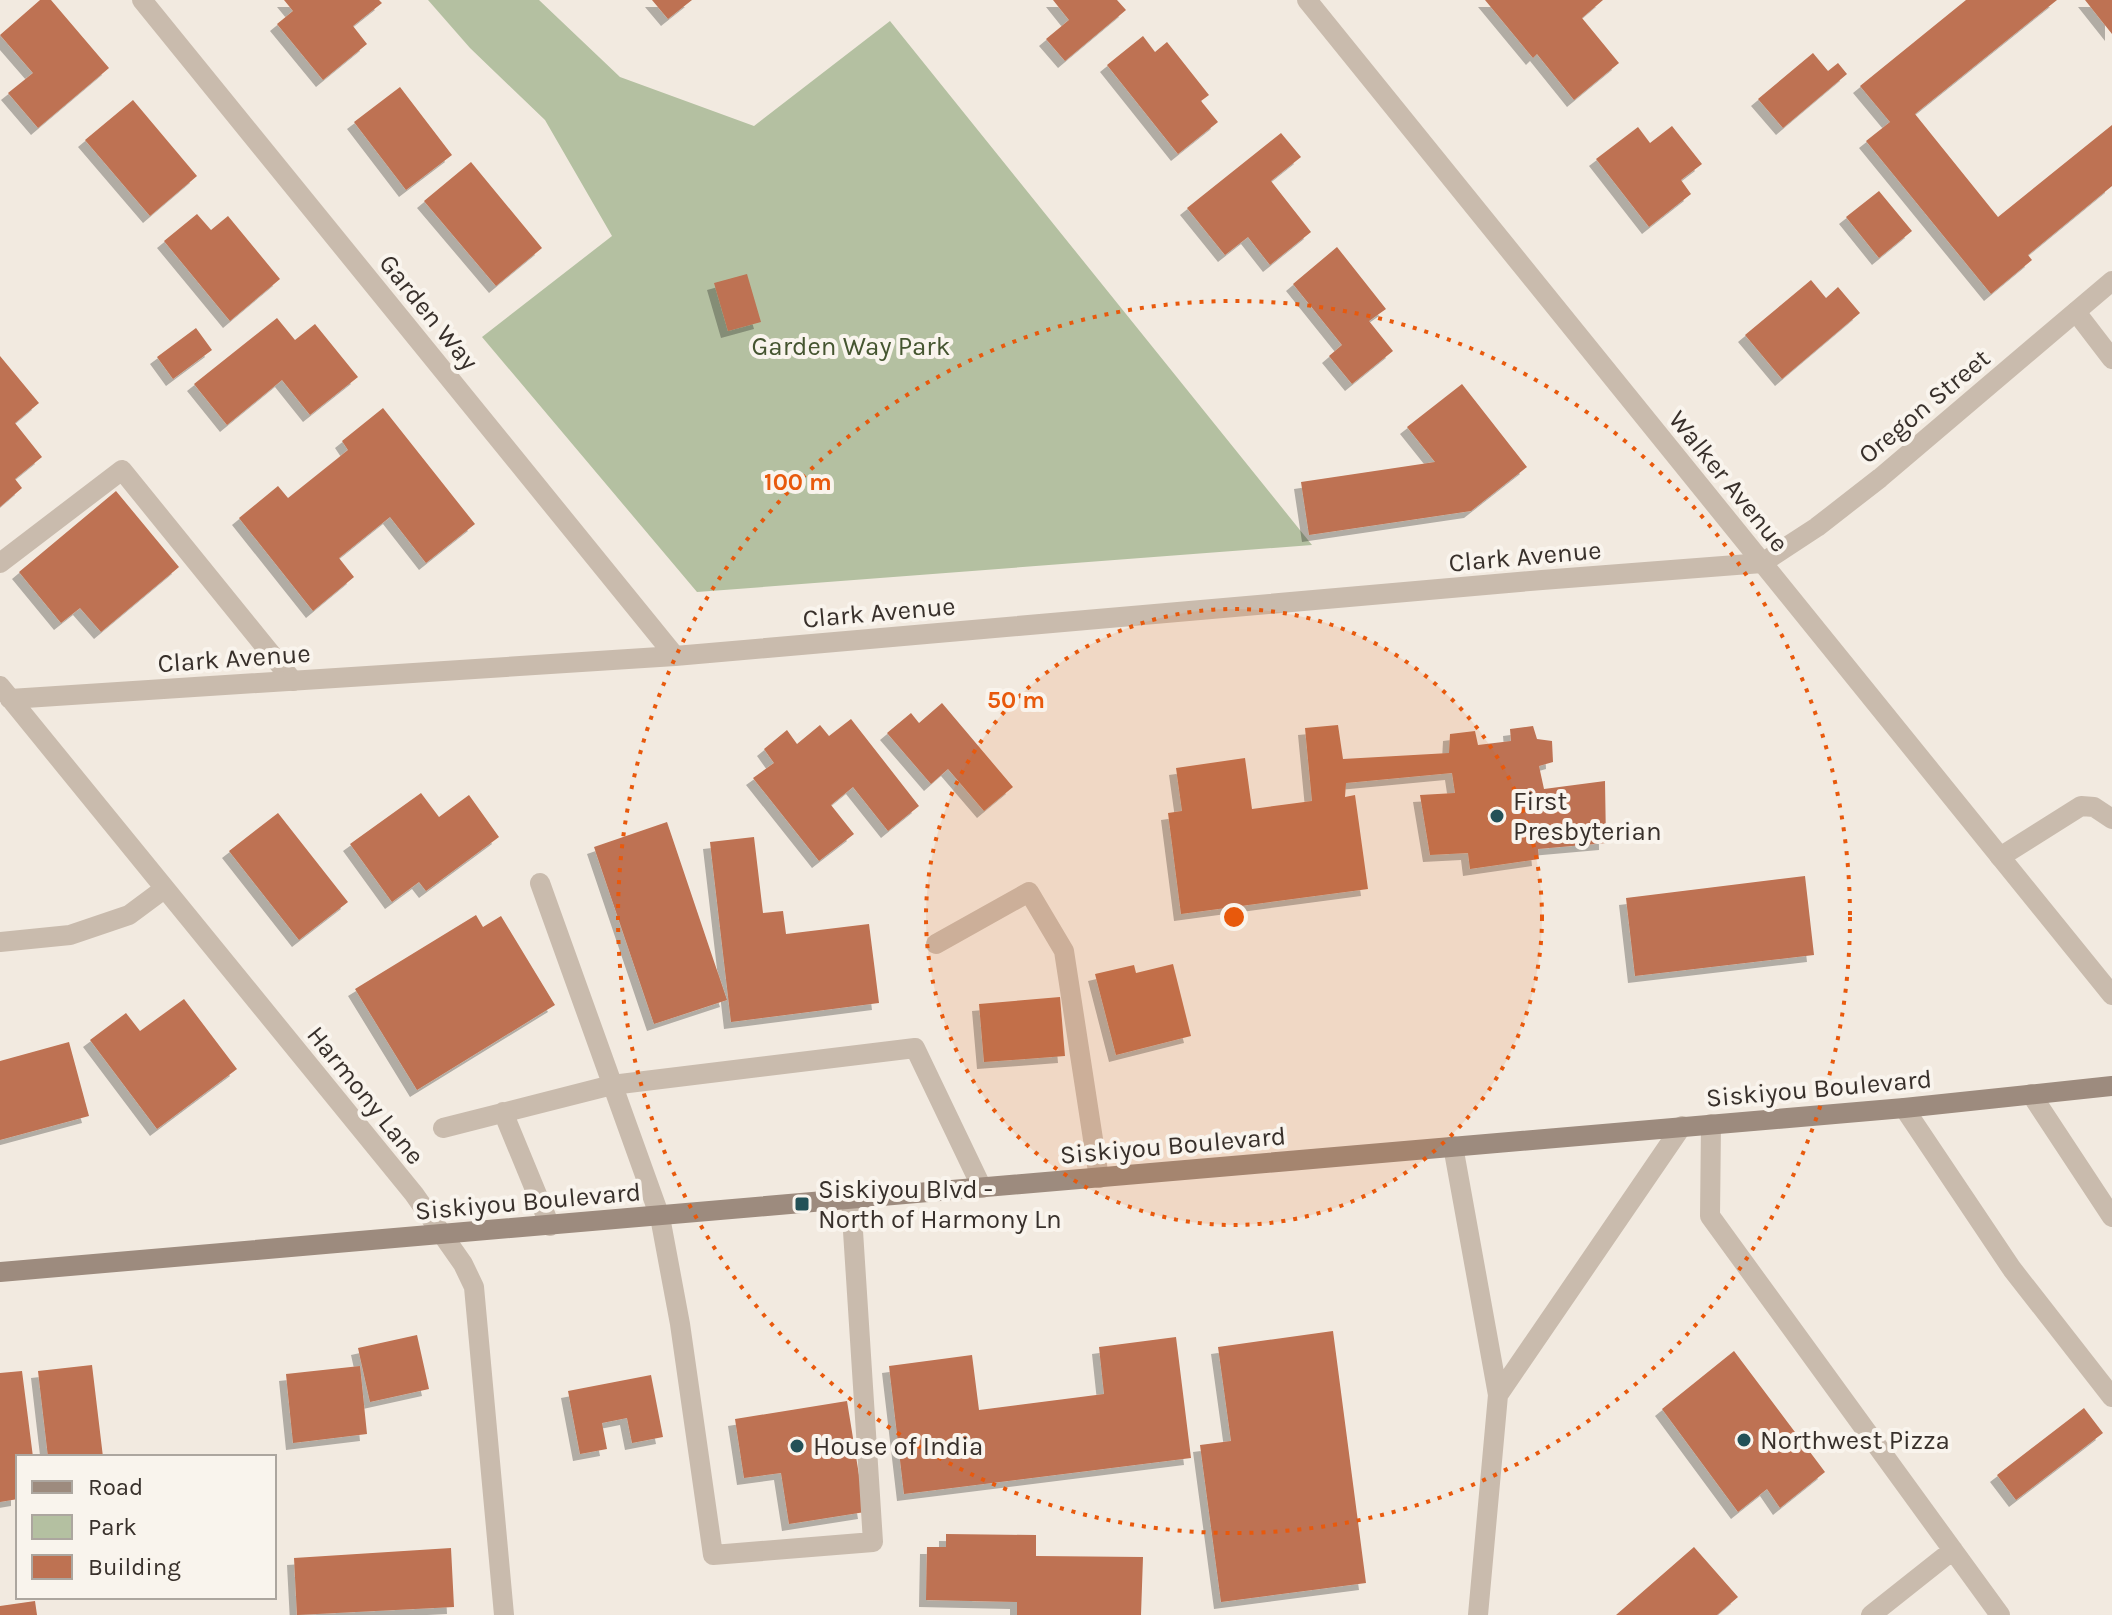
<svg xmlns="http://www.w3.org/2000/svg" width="2112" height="1615" viewBox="0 0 2112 1615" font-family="Karla,sans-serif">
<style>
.green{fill:#b4c0a1}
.building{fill:#be7252;filter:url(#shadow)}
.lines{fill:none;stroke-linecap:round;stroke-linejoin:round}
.lane{stroke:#c9bbad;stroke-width:20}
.street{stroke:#c9bbad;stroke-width:20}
.secondary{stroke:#9d8b7e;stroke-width:20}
.ring{fill:none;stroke:#e8590c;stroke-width:4;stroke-dasharray:4 8}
.poi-dot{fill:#235157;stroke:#f9f4ed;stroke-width:3}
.labels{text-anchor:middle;stroke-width:8;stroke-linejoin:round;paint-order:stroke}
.street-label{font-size:26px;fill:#38302b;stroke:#f9f4ed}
.park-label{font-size:26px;fill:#455530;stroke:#f9f4ed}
.poi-label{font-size:26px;fill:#38302b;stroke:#f9f4ed;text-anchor:start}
.centre{fill:#e8590c;stroke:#f9f4ed;stroke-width:4}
.ring-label{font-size:24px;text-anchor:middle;font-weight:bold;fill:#e8590c;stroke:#f9f4ed;stroke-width:8;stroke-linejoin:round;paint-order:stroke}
</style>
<defs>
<filter id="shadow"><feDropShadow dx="-7" dy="7" stdDeviation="0" flood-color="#0004"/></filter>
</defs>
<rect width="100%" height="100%" fill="#f2eae0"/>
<path class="green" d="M428,0H539L620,77L754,126L890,21L1312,545L697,592L482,337L612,236L545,120L470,48Z"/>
<path class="building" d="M40,0H51L109,68L38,128L8,93L33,73L0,35Z
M284,0H379L382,3L353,26L367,44L323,80L277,24L293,11Z
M652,0H692L668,19Z
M1053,0H1117L1126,10L1065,61L1046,39L1069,20Z
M1485,0H1603L1582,18L1619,63L1574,100L1537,54L1533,58Z
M1966,0H2057L1915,114L1998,217L2112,125V186L2028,255L2032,260L1991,294L1866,141L1890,122L1860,86Z
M2085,0H2112V34Z
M1143,36L1155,52L1167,42L1209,95L1201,101L1218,122L1178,154L1107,65Z
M1813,53L1828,71L1838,63L1847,74L1783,128L1758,99Z
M400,87L452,155L406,190L354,122Z
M133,100L197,176L150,216L85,140Z
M1672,126L1702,164L1681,180L1691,194L1649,227L1596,159L1638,127L1650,143Z
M1281,133L1301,157L1271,181L1311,232L1270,265L1248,237L1225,255L1187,208Z
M471,162L542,248L496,286L424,201Z
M1879,191L1912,231L1879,258L1846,217Z
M197,214L211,230L228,216L280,279L230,321L164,241Z
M1337,247L1386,309L1369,321L1393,351L1352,384L1329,356L1342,345L1293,284Z
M747,274L761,322L728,331L714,283Z
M1811,280L1826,298L1838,287L1860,313L1782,379L1745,335Z
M277,318L295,340L315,324L358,377L310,415L282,380L227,425L194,384Z
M196,328L212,350L173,379L157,357Z
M0,356L39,403L15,423L42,457L15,479L22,488L0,507Z
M1462,384L1527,467L1471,511L1309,535L1301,482L1435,462L1407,427Z
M383,408L475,524L426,563L390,517L339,558L354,577L313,611L239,518L278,486L288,498L348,450L342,441Z
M116,491L179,567L101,632L80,608L61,623L19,572Z
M942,703L1013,787L984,811L948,769L931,784L887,733L911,713L919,723Z
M851,719L919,806L888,831L853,787L831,805L854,834L819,861L753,778L774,763L764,749L787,730L797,744L820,725L829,736Z
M1338,725L1343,759L1449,753L1450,734L1475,731L1478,745L1511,741L1510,729L1533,726L1537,739L1552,741L1553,762L1539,766L1544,789L1605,781L1606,843L1538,849L1539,859L1470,869L1468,853L1430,855L1420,795L1455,793L1452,773L1346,783L1345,797L1355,795L1368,889L1181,914L1168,813L1182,811L1176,768L1245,758L1252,809L1312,801L1305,728Z
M421,793L439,817L469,795L499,837L426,891L419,882L392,902L350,844Z
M278,813L348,902L299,940L229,851Z
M667,822L727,1000L654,1024L594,847Z
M754,837L763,913L783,911L786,934L869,924L879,1003L731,1022L710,842Z
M1805,876L1814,955L1635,976L1626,898Z
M476,915L483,927L501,916L555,1005L417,1090L355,989Z
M1173,964L1191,1036L1116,1055L1095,974L1134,965L1136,973Z
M1060,997L1065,1056L984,1062L979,1004Z
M184,999L237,1069L157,1129L90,1040L126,1013L140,1031Z
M69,1042L89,1116L0,1140V1061Z
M1333,1331L1366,1583L1221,1602L1200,1445L1231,1441L1218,1347Z
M417,1335L429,1389L370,1402L358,1348Z
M1176,1337L1191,1458L904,1494L889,1366L972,1355L979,1410L1104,1394L1099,1347Z
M1734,1351L1825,1472L1780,1508L1767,1489L1738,1512L1662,1409Z
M92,1365L103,1457H48L38,1371Z
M360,1366L367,1434L293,1443L286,1374Z
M22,1371L33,1457H18V1499L0,1502V1373Z
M651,1375L663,1437L632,1443L627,1418L602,1423L607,1449L580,1454L568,1391Z
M847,1401L865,1512L789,1524L781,1473L744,1478L735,1419Z
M2084,1408L2103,1433L2016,1500L1997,1475Z
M946,1534L1036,1535V1556L1143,1557L1141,1615H1017V1602L926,1600L927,1547H946Z
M1694,1547L1738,1597L1717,1615H1616Z
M451,1548L454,1607L297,1615L294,1558Z
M35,1601L37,1615H0V1606Z"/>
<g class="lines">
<path class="lane" d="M2076,312L2112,359
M0,563L122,470L293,681
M2000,857L2081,806L2094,807L2112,819
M540,883L660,1217L680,1324L713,1555L873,1542L851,1200
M936,944L1029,892L1064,951L1099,1178
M2031,1094L2112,1217
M1904,1108L2012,1269L2112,1397
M503,1112L550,1226
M1711,1124L1710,1216L2000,1615
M443,1128L612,1085L915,1048L982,1188
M1453,1146L1498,1395L1478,1615
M1498,1395L1682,1126
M1871,1615L1953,1550"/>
<path class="street" d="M142,0L675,656
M1307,0L2112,995
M0,686L414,1194L463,1264L474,1287L504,1615
M10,699L675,656L1542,580L1762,563L1817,527L1880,478L2112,281
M0,942L70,935L129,915L164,889"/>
<path class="secondary" d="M0,1272L1904,1108L2112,1086"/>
</g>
<circle cx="1234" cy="917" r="308" fill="#e8590c" fill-opacity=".12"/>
<g class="ring">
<circle cx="1234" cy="917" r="308"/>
<circle cx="1234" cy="917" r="616"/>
</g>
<g class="poi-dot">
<circle cx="1497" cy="816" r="8"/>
<rect x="794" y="1196" width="16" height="16" rx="4"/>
<circle cx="1744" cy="1440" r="8"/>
<circle cx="797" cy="1446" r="8"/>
</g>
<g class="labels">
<g class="street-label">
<text transform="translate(429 312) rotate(51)" y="9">Garden Way</text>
<text transform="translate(1924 406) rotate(-40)" y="9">Oregon Street</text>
<text transform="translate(1729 481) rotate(51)" y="9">Walker Avenue</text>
<text transform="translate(1525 556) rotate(-5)" y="9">Clark Avenue</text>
<text transform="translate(879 612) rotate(-5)" y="9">Clark Avenue</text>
<text transform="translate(234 658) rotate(-4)" y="9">Clark Avenue</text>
<text transform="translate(1819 1088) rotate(-5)" y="9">Siskiyou Boulevard</text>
<text transform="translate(366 1095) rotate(51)" y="9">Harmony Lane</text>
<text transform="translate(1173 1145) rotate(-5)" y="9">Siskiyou Boulevard</text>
<text transform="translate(528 1201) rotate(-5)" y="9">Siskiyou Boulevard</text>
</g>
<g class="park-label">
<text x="851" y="355">Garden Way Park</text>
</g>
<g class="poi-label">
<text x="1513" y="810">First<tspan x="1513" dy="30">Presbyterian</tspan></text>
<text x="818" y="1198">Siskiyou Blvd -<tspan x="818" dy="30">North of Harmony Ln</tspan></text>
<text x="1760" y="1449">Northwest Pizza</text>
<text x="813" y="1455">House of India</text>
</g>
</g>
<circle cx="1234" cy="917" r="12" class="centre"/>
<g class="ring-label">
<text x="798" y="490">100 m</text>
<text x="1016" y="708">50 m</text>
</g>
<rect x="16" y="1455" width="260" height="144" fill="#f9f4ed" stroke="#aca69f" stroke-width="2"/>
<rect x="32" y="1481" width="40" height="12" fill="#9d8b7e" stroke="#aca69f" stroke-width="2"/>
<text x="88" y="1495" font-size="24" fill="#38302b">Road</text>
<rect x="32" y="1515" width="40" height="24" fill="#b4c0a1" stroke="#aca69f" stroke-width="2"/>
<text x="88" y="1535" font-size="24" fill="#38302b">Park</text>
<rect x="32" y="1555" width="40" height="24" fill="#be7252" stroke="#aca69f" stroke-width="2"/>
<text x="88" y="1575" font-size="24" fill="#38302b">Building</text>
</svg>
